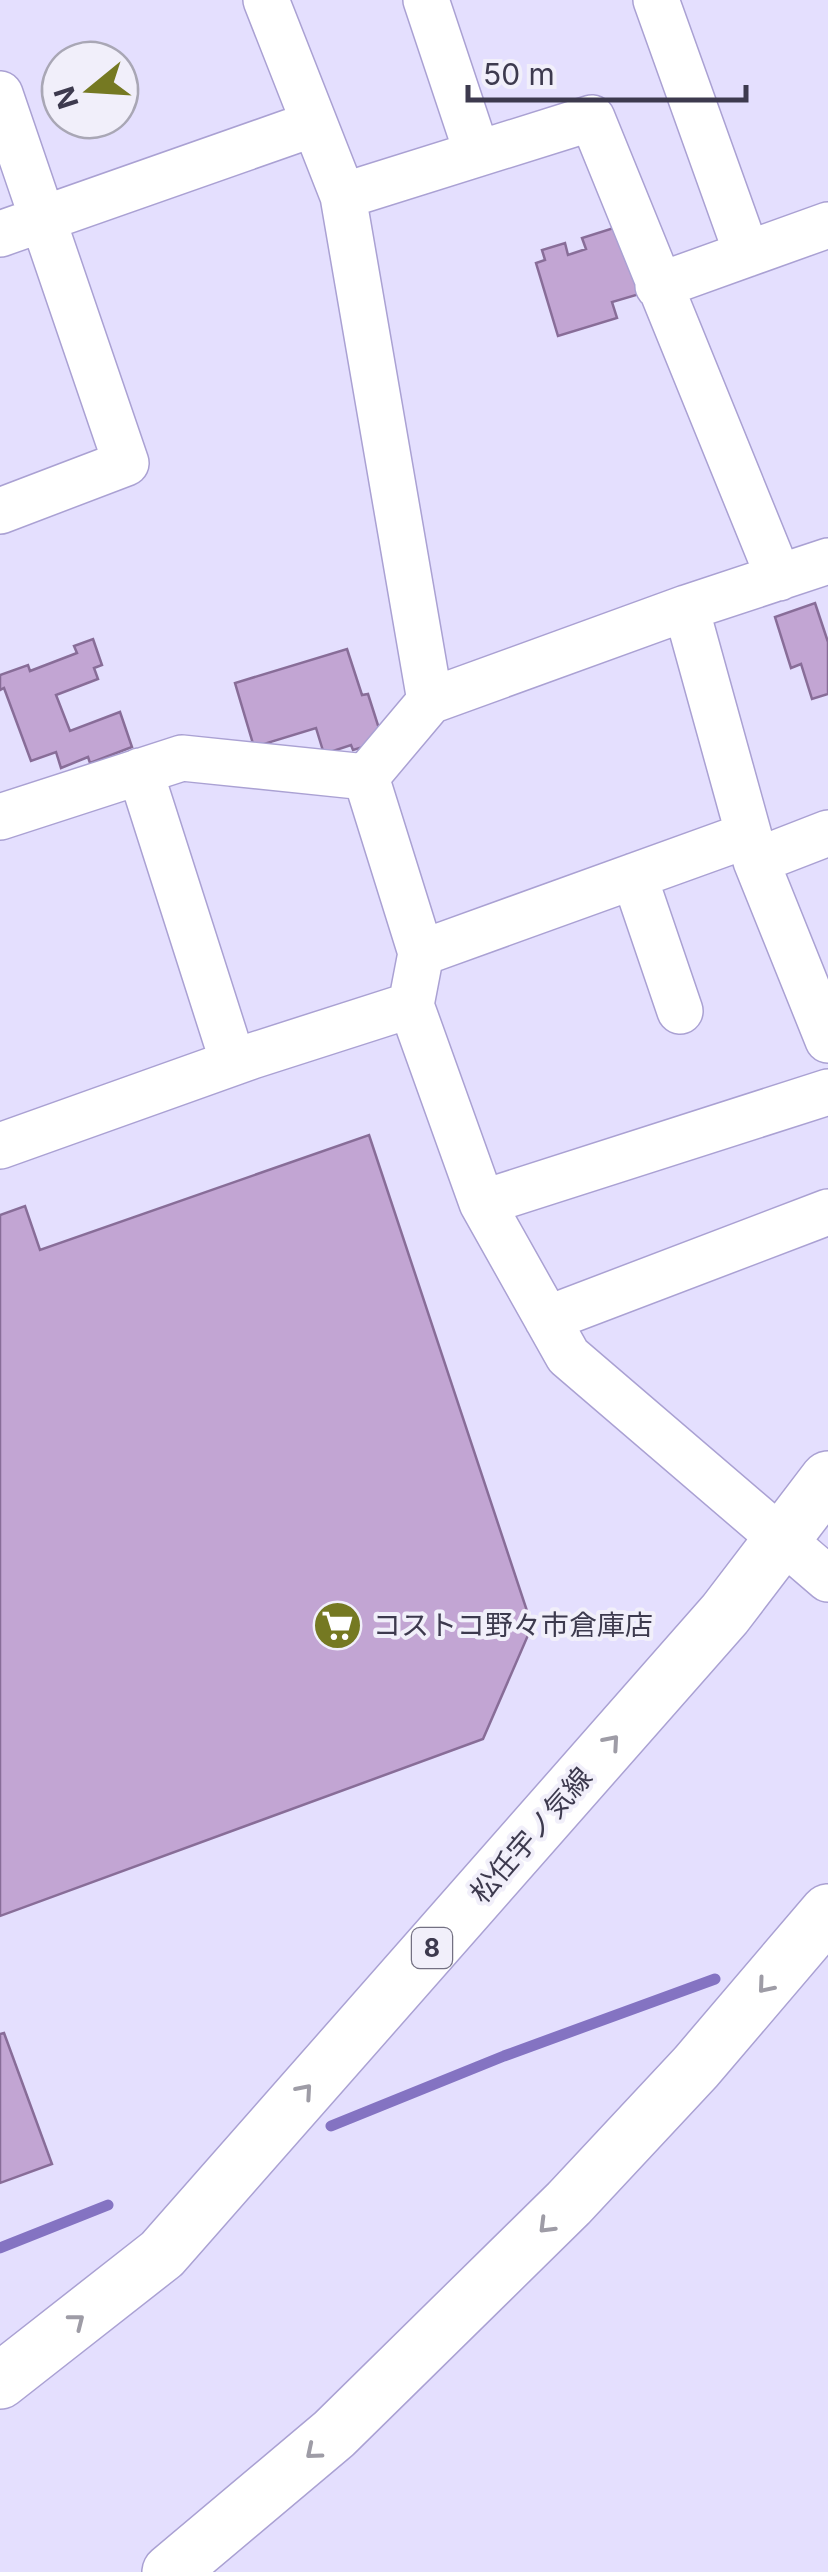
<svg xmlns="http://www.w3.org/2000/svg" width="828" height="2572" viewBox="0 0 828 2572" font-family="Inter,'Noto Sans JP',sans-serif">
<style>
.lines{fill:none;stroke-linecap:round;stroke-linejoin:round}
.stream{stroke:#8473c2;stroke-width:11}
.building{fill:#c2a5d3;stroke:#886d98;stroke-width:2.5}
.minor-casing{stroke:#aaa1d3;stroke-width:48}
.major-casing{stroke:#aaa1d3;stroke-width:58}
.minor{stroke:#fff;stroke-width:45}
.major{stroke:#fff;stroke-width:55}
.oneway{stroke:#9e9ca6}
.labels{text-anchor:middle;stroke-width:8;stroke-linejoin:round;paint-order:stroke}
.shield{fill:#f1effa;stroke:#737082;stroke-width:2.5}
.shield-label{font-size:25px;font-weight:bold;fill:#3d3a4e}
.poi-label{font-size:28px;fill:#3d3a4e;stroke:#f1effa;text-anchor:start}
.street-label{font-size:28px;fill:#3d3a4e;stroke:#f1effa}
</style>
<rect width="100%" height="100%" fill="#e4dffe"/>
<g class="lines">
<path class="stream" d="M331,2126L504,2056L715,1979
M0,2248L108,2205"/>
</g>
<path class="building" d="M623,225L643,293L612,302L617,318L558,336L536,263L545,260L542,250L565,243L568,255L586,249L582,238Z
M815,603L828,642V694L812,699L801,664L791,668L775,617Z
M93,639L102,665L94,668L98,679L56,695L70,731L120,712L132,747L90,763L88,757L61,768L56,752L31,761L4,688L0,690V675L28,665L30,671L77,653L74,646Z
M347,649L362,695L368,694L383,741L353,750L351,745L324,754L316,728L254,747L235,683Z
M369,1135L532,1626L483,1739L0,1916V1215L25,1206L40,1250Z
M4,2033L52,2164L0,2183V2034Z"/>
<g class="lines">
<defs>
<path id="minor" d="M266,0L343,196L430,701
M426,0L477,153
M656,0L747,254
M0,94L126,463L0,511
M343,196L592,118L779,578
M0,234L313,124
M658,286L828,225
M686,608L756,861L828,1040
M140,771L233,1062
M366,777L421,953L411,1005L482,1203L568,1356L828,1579
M0,817L182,758L366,777L430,701L686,608L828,561
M756,861L828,833
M634,876L680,1011
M421,953L748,835
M0,1146L252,1056L411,1005
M482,1203L828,1092
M547,1319L828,1212"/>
<path id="major" d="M0,2381L162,2254L725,1614L828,1479
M170,2572L334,2434L569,2203L696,2067L828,1912"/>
</defs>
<use href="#minor" class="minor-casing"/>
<use href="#major" class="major-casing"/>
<use href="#minor" class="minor"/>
<use href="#major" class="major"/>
</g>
<defs><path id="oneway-chevron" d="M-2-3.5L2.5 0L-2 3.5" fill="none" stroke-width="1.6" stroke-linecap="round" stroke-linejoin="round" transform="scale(2.5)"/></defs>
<g class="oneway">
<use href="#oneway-chevron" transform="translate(612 1742) rotate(-49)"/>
<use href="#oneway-chevron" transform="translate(765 1986) rotate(130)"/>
<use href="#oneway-chevron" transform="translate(305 2091) rotate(-49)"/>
<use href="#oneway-chevron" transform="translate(546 2226) rotate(135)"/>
<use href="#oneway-chevron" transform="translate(77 2321) rotate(-38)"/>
<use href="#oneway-chevron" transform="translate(313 2452) rotate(140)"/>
</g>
<defs>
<symbol id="supermarket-disc" viewBox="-11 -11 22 22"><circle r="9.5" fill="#757922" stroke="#f1effa"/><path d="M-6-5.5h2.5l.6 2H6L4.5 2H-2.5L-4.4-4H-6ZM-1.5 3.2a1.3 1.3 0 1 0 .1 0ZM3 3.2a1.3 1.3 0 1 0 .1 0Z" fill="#fff"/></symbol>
</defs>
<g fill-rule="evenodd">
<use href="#supermarket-disc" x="310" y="1598" width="55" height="55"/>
</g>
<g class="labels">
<rect class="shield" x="412" y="1928" width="40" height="40" rx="8"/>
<g class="shield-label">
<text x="432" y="1957">8</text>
</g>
<g class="poi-label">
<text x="373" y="1635">コストコ野々市倉庫店</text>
</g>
<g class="street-label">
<text transform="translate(531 1835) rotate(-49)" y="10">松任宇ノ気線</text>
</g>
</g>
<g transform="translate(90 90) rotate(252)"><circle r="48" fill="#f1effa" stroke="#a9a7b5" stroke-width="2.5"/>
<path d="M0-8L18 38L0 25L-18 38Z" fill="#757922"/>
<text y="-15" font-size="28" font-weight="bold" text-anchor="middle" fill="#3d3a4e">N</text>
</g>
<path d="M468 85v15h278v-15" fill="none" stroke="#3d3a4e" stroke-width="5"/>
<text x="483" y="85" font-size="30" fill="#3d3a4e" stroke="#f1effa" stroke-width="8" paint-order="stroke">50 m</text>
</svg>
